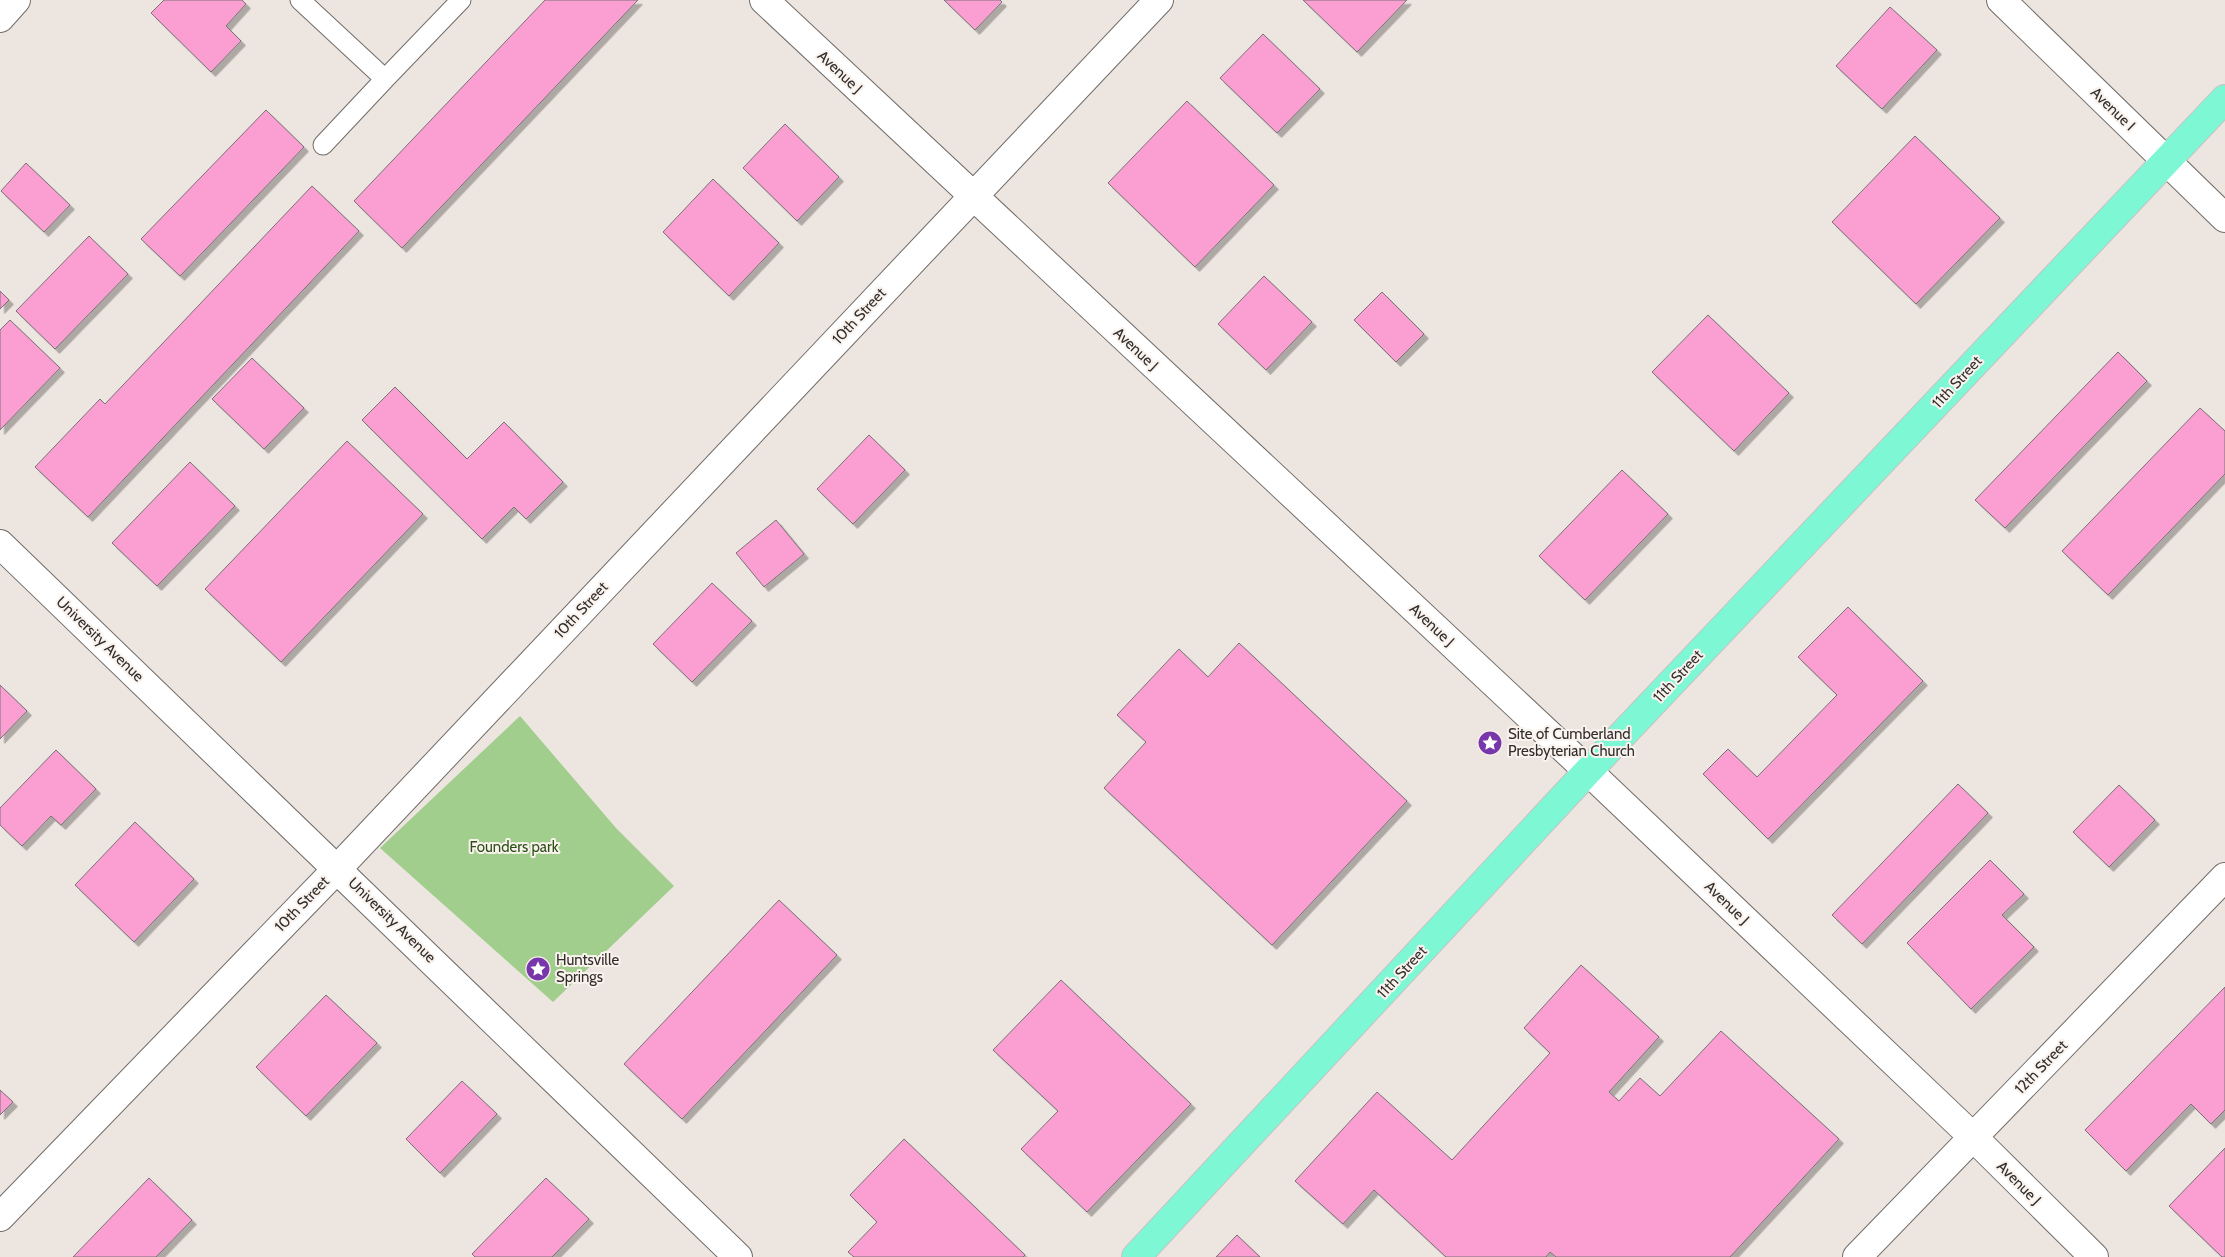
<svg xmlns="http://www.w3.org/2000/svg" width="2225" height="1257" viewBox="0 0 2225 1257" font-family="Cabin,sans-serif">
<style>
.green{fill:#a1ce8d}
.building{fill:#fb9ed2;stroke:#797276;filter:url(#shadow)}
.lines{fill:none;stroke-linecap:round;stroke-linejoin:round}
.lane-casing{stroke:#726c68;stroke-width:21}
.street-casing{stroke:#726c68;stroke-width:30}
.primary-casing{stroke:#c5c4c4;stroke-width:30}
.lane{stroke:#fff;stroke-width:19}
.street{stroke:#fff;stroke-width:28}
.primary{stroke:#7ef7d4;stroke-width:28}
.labels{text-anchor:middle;stroke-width:4;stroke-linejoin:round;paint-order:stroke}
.street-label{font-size:15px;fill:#302d2c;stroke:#f9f2ed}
.poi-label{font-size:15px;fill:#302d2c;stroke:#f9f2ed;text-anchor:start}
.park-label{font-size:15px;fill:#2b5017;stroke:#f9f2ed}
</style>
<defs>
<filter id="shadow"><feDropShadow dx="4.5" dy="4.5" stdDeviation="0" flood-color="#0004"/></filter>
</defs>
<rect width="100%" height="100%" fill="#ece5e0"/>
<path class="green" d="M520,716L616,828L674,886L553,1002L380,848Z"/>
<path class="building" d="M164,0H242L246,4L226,26L241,41L211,72L151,13Z
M545,0H638L402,248L354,201Z
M944,0H1000L1002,2L975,30Z
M1303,0H1407L1357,52Z
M1890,7L1937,50L1882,109L1836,66Z
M1263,34L1320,89L1277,133L1220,78Z
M1187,101L1274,185L1195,267L1108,183Z
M266,110L304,147L180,276L141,239Z
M785,124L839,177L797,221L743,168Z
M1915,136L2000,218L1916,304L1832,222Z
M26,163L70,205L44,232L1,191Z
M713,179L779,243L729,296L663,232Z
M312,186L359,231L88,517L35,467L100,399L105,404Z
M89,236L128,274L55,349L16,311Z
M1264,276L1312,322L1266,370L1218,324Z
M0,291L9,300L0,309Z
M1382,292L1424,334L1396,362L1354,320Z
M1708,315L1789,393L1734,451L1652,372Z
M10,320L60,368L0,430V330Z
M2118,352L2147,381L2005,528L1975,500Z
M252,358L304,408L264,449L212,399Z
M395,387L467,459L504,422L563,482L526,519L514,507L482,539L362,420Z
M2200,408L2225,431V474L2108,595L2062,551Z
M869,435L905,470L853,524L817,489Z
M347,441L423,514L281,662L205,589Z
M190,462L235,506L157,586L112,543Z
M1622,470L1668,514L1585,600L1539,556Z
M776,520L804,554L764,587L736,553Z
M712,583L752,621L692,682L653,644Z
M1848,607L1923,681L1768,839L1703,774L1728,749L1757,777L1837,695L1798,657Z
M1239,643L1407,801L1272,945L1104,788L1146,742L1117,715L1179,649L1208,677Z
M0,685L27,711L0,739Z
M56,750L96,789L61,825L51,816L22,846L0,825V808Z
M1958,784L1988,813L1862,944L1832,915Z
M2119,785L2155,820L2109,867L2073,832Z
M135,822L194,879L134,942L75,885Z
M1990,860L2024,894L2002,915L2034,947L1971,1009L1907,943Z
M779,900L837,955L682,1119L624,1064Z
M1581,965L1659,1037L1609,1092L1619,1101L1640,1078L1660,1096L1721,1031L1839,1139L1730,1257H1556L1550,1252L1546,1257H1446L1374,1190L1343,1224L1295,1181L1377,1092L1452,1160L1550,1053L1524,1028Z
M1061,980L1191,1104L1087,1212L1021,1149L1058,1111L993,1050Z
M2225,987V1110L2211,1124L2191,1104L2126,1171L2085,1130Z
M326,995L377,1043L306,1116L256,1067Z
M462,1081L497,1114L440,1173L406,1139Z
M0,1090L13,1102L0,1115Z
M904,1139L1025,1255L1023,1257H854L848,1252L877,1222L850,1195Z
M2225,1148V1257H2222L2169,1206Z
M149,1178L192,1220L156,1257H73Z
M546,1178L589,1219L552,1257H475L472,1254Z
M1237,1235L1260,1257H1216Z"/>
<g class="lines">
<defs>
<path id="lane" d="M300,0L385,79L461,0
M323,145L385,79"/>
<path id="street" d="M764,0L1588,771L1973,1137L2094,1257
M2001,0L2225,218
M0,18L16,0
M0,544L738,1257
M0,1217L338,868L1159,0
M1857,1257L2225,877"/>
<path id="primary" d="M1136,1257L1588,771L2225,99"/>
</defs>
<use href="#lane" class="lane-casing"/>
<use href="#street" class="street-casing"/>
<use href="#primary" class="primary-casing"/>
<use href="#lane" class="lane"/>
<use href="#street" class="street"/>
<use href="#primary" class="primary"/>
</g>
<defs>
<symbol id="sight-disc" viewBox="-11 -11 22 22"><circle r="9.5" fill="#7736aa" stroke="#f9f2ed"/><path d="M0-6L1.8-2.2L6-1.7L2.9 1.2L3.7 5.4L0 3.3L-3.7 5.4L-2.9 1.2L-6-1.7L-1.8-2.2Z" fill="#fff"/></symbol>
</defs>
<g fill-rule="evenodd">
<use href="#sight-disc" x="1476" y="729" width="28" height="28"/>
<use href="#sight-disc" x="524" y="955" width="28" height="28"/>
</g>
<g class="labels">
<g class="street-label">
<text transform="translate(840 72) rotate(43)" y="5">Avenue J</text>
<text transform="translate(2113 109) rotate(44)" y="5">Avenue I</text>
<text transform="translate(859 316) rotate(-47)" y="5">10th Street</text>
<text transform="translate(1136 349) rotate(43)" y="5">Avenue J</text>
<text transform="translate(1957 382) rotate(-47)" y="5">11th Street</text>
<text transform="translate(581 610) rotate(-47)" y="5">10th Street</text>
<text transform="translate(1432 625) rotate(43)" y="5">Avenue J</text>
<text transform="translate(100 639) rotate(44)" y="5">University Avenue</text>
<text transform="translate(1678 676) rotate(-47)" y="5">11th Street</text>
<text transform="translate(1727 903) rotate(44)" y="5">Avenue J</text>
<text transform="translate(302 904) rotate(-46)" y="5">10th Street</text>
<text transform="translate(392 920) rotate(44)" y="5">University Avenue</text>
<text transform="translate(1402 972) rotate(-47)" y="5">11th Street</text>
<text transform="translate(2041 1067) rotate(-46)" y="5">12th Street</text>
<text transform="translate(2019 1183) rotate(45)" y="5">Avenue J</text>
</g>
<g class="poi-label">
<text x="1508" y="739">Site of Cumberland<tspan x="1508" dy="17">Presbyterian Church</tspan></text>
<text x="556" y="965">Huntsville<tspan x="556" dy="17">Springs</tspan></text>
</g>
<g class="park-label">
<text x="514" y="852">Founders park</text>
</g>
</g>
</svg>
